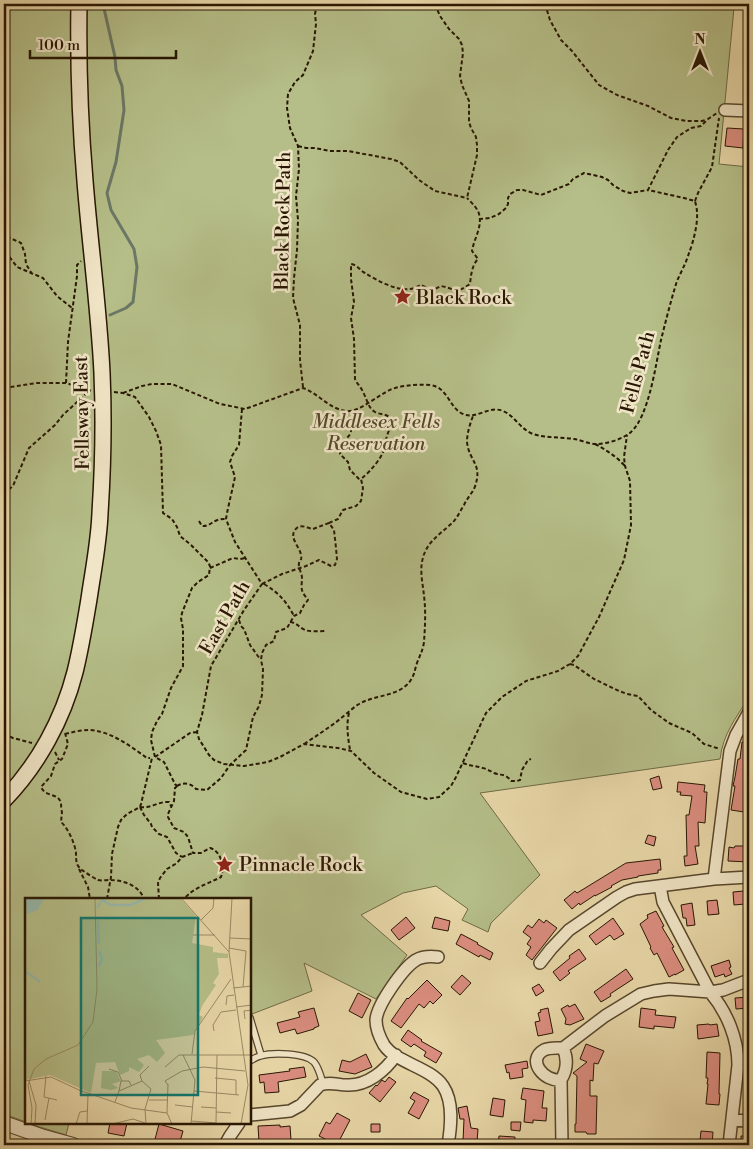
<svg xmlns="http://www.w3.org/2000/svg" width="753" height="1149" viewBox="0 0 753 1149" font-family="'Libre Bodoni',serif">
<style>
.green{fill:#b5be88;stroke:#6e6a45}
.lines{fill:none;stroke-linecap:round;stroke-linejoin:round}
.stream{stroke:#6b7867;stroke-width:3}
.building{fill:#dc8e80;stroke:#281702}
.service-casing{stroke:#58472c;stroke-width:8}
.minor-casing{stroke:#58472c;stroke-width:14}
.tertiary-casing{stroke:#58472c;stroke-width:16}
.secondary-casing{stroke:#281702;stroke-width:18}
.path{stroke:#281702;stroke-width:2;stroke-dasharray:4 2.5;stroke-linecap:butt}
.service{stroke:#f0e5c6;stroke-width:5.5}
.minor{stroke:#f0e5c6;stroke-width:11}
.tertiary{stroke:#f0e5c6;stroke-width:14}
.secondary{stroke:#f0e5c6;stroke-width:15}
.labels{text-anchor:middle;stroke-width:5;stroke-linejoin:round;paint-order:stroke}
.street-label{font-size:19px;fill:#281702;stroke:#f0e5c6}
.poi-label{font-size:19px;fill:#281702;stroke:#f0e5c6;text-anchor:start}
.park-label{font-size:19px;font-style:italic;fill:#52492a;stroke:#f0e5c6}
.inset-river{fill:none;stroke:#97b9aa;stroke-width:2.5}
.inset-road{fill:none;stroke:#9b8a66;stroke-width:1}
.view{fill:#0f766e;fill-opacity:0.15;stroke:#0f766e;stroke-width:2.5}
.inset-edge{fill:none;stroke:#281702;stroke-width:2.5}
</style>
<rect width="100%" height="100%" fill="#e8d7a8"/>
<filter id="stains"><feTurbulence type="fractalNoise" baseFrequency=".004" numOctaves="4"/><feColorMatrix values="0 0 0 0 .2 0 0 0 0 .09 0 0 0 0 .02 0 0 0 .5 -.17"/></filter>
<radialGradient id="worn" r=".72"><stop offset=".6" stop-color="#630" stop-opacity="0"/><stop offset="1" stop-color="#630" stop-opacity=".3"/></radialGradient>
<path class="green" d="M4,4H735L734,8L719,164L749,167V697C736,718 723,734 720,759L480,793L540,875L491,923L488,932L462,920L468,909L436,886L403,893L361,915L407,955L376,999L304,963L312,991L252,1014L250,1007V899H26V1122L4,1114Z
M27,1123H69L66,1135Z"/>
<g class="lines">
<path class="stream" d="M103,4L115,57L116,70L122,86L124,110L116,162L107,193L111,210L134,249L137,267L133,302L126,308L110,315"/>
</g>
<path class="building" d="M727,128L744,129L743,148L725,146Z
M742,742H749V810L745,809L744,812L731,810L735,786H733L735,777L738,759H740Z
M659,776L662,788L653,790L650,779Z
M678,782L705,785L704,792H707L705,823L698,822L699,846H695L698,864L685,866L684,856H687L686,815H689L692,796L680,795L681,792H677Z
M648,835L656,837L654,846L645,843Z
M735,846H749V862L728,861L729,847L734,848Z
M660,859L661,870H658V873L638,876V877L622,880L611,886L612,887L595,896V895L580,905L579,903L572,909L564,900L575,891L577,893L626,863Z
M744,891L745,904L734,905L733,892Z
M717,900L719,914L708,915L707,901Z
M692,903L695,925L687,926L686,918H683L681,905Z
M656,911L664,926L662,927L674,947L672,948L684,970L675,975V974L669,977L657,953L654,955L650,948L651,947L640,924L648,918L647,915Z
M406,917L415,928L399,940L391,930Z
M435,917L450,921L448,931L432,928Z
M613,918L624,934L614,940L610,935L596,945L589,936Z
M539,919L544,923L546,920L557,928L532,960L526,955L531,947L527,944L531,938L523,932L528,925L532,928Z
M461,934L478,943L477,944L493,953L490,960L480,955L479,957L456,944Z
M579,949L586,959L568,971L570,973L560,981L553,972L570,958L569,956Z
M729,960L731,967L729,968L732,974L725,977L724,974L715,977L711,966Z
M626,969L633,979L610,994L611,996L601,1002L594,992Z
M462,975L471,983L460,995L451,987Z
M427,980L442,995L433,1004L430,1001L424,1008L419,1004L401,1028L391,1021L407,998L408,999Z
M539,984L544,991L536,996L532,988Z
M358,993L371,1000L362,1018L349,1011Z
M749,997V1008L736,1009L735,998Z
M575,1004L584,1019L570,1025L565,1024L566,1019L561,1009L568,1005L569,1007Z
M314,1008L319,1026L314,1028V1029L297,1034L295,1029L280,1033L277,1023L300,1017L298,1012Z
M548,1008L553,1033L538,1036L535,1022L540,1021L538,1013L541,1012L540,1010Z
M641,1008L656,1010L655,1015L676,1017L674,1028L654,1026V1029L639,1027Z
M709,1024L710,1025L717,1024L719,1036L698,1039L697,1025Z
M408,1030L422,1040L421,1041L442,1053L436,1063L424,1056L426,1052L414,1044L411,1047L401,1040Z
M586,1044L604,1051L598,1064L594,1063L593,1081L590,1080V1096H597L596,1134H587L586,1132H575V1124H576L577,1076L573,1073L587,1062L580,1059Z
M707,1052L720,1053L719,1094H720L719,1105L706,1104L708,1084H707L708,1078H706Z
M366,1054L372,1067L355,1074L339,1071L342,1060L350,1062Z
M527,1061L528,1068L522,1069L523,1077L510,1079L509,1072L507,1073L505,1065Z
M304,1067L306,1077L278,1082L279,1092L265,1093L264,1082L260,1083L259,1075L290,1071L289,1069Z
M389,1077L396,1082L380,1102L369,1093L376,1085L377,1086L382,1080L385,1082Z
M523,1088L544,1091L542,1108H547L546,1121L533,1120V1123L524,1122L526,1100L521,1099Z
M414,1092L429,1100L419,1119L408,1113L415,1101L410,1098Z
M493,1098L505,1100L503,1117L490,1115Z
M467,1106L471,1128L478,1129L477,1142L463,1141L464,1119H460L458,1108Z
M337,1113L350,1120L337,1145L319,1136L326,1122L330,1124Z
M511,1122H521L520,1131L511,1130Z
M110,1123H127L124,1136L108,1133Z
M159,1124L183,1131L179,1145H164L154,1143Z
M371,1124H380V1132H371Z
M280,1125V1127L290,1126L291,1140L259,1142L258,1126Z
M701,1131L713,1132L712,1145H701L702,1141H700Z
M499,1136L515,1137V1145H498Z
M741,1136H749V1145H741Z"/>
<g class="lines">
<defs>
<path id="service" d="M250,1018L261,1055
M250,1061C253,1059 257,1057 260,1056C273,1052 305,1053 314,1062C319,1068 321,1077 323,1084"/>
<path id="minor" d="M725,110L749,111
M714,879L730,751L736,735L749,712
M660,886L663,902L710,992C727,1012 738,1039 738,1065L729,1145
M438,957C430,956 423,956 416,960C403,968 377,1005 376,1020C376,1028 380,1038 384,1045C396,1063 430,1067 443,1086C454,1102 451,1127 448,1145
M540,963L551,949L569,930L617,897L626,892L635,889L714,879L749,877
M563,1048L605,1016L641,994L654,991L669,989L710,992L723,990L749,980
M561,1080C544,1082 526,1060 544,1050C550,1047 557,1048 563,1048
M250,1115L290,1111L301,1105L320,1085C330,1081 337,1085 347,1085C367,1086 385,1071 396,1055
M732,1120L749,1121
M225,1145L230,1136L239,1123
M562,1145L561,1080C567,1070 568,1059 563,1048"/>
<path id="tertiary" d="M4,1123L44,1137L73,1145"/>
<path id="secondary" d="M4,800C38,765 63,719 75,672C81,648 85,623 89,599C93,571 99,542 100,513C103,467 104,420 102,373C99,309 90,245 85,181C80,122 78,63 79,4"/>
</defs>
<use href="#service" class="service-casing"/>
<use href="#minor" class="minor-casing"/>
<use href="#tertiary" class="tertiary-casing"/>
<use href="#secondary" class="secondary-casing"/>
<path class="path" d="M436,4L437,9L440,16L449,29L459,39L462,45L463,53L460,76L462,85L469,101V122L471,128L476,137L477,145V155L467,198
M545,4L550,20L561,40L572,51L599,85L617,95L648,106L671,118L686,121H702L706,120
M298,146L306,148H315L330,151H348L391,159L400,162L419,180L435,191L467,198
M4,171C7,183 6,194 4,206
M695,201L698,193L712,167L719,118
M479,219L490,218L499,214L506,208L508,204V198L510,194L517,190H523L541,195L569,184L573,179L584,173L602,177L608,180L613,185L623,191L630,193L648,190
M4,230L10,238L21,243L25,254L26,264L32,274
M4,255H8L17,267L43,278L57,296L72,308
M66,383L68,342L77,276V265L81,261
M303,387L300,360V325L293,298L294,278L297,250L298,220L296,196L299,169L298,146L290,128L287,108L288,94L295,82L303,75L313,51L316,24L315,14L317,4
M4,388L37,383H66L92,391
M114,392L123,393L135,397L149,417L156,431L161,445L163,513L172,519L177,527L180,536L191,545L208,562L210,566L209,575L198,582L192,588L182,613L181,618L183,629V666L171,688L162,714L157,721L152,732L151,740L155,757L164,762L175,784L177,786
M123,393L142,386L152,384H172L220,404L245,409L303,388C318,393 329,409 346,411C359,413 379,394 392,389C404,385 418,384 430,385C448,387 449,408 463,414C476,420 489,405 503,411C515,416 520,429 533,434C546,438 560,437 574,439C581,440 589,444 596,444C607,444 623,439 631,432C649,416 656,363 661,340C666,320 671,300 677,281C681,272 686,263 689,253C693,243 698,224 697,212C697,209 696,205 695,201L684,198L648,190L668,150L677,137L691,128L701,126L708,119L717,113
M242,409L239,445L232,456L230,462L235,477L227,513L226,519L235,542L262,584L244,610L211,666L202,715L197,732L199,739L209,755L214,760L224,764L244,766L268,762L280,757L304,744L338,748L351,751L374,773L401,792L427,799L439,797L451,786L456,777L486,713L502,697L526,681L558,671L570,664L578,656L599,617L624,560L631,525L630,481L625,466L624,457L627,435
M342,411C346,417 354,426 350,434C348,438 344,440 341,443L340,454L348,462L350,470L361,481
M595,444C606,450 616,456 625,466
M4,508L7,491L13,486L29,448L55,425L63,415L89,391
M199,521L202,526C211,527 213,518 226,519
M210,568L233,558L240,559L245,558
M262,584L282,574L306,566L319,560L331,566L335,565L337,559L336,548L334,530L329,523L338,519L343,510L356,506L361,501L363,488L361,479C370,472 384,456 386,444C388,438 385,443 387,436C388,431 394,423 390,418C386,413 380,415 375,412C368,408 367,399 363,392C361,387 357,384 355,379L354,339L351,318L354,302L351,279V264C358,265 359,270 365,273C376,280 396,291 410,289C414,289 418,286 421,285L425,287L427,293L441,286C457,289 454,295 470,284C471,275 472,265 478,259L472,251C474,238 484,225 478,211C475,206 471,202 467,198
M264,584C279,593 286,601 294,616
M239,620L241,626L244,629L250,645L260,659
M290,622C298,623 298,627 305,630C310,632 320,631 326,631
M570,664L574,665L594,679L619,691L627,694L638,696L651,710L669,723L692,733L704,744L720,749
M349,713C346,725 348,738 350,750
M65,733L68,744L62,759L55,764L51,776L41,787C46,799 63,791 61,809L62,812L61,822C68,828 75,844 76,853C76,862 76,867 85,872C89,875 94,878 98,880C102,881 106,880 109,880C123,880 139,885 144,899
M4,734L13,738L32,743
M65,734C73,732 81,730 89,730C111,731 130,746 147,758H150
M304,744C315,737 325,730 335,723C343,717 351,709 359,704C376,694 402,697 412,678C415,673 415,668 417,663C420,655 423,650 424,642C425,627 426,611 424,596C423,585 420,573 422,562C425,543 439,535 451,524C457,519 460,511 464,505C467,499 471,494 474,489C484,464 469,462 467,442C467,433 470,424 473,416
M55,752L59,760
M155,757L190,733L197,732
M463,763C470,766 476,766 483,768C487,769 490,771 494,773C502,776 505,773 511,781H517L520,780L522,770L528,760L531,759
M177,786C183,782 191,783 196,789L207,790L221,778L230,765L246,750L253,717L259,706L262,695L263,669L261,660L262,653L266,645L274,641L276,632L287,628L294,616L300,613L304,605L308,600C306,597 303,594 302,590C301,587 302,582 302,578C302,573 298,568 299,563C301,556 302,563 301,555C300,547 289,538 295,530C300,523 307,528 313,529L329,523
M177,786L175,788L174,801L168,814V817L174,828L184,832L188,837L193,853H201L210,848C221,851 225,867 221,877C208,884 194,887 184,899
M140,807L144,815L151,824L152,827L159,834L167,837L176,853L182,857
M140,807C150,809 159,801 169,802L171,806
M79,869L88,887L90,899
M107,899L111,877L112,854L118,827L121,820L127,814L140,807L141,804L152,758
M159,899L158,883L160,878L167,869L177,863L182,857L193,853"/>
<use href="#service" class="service"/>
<use href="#minor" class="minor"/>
<use href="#tertiary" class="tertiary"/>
<use href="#secondary" class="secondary"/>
</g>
<defs>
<symbol id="sight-bare" viewBox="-9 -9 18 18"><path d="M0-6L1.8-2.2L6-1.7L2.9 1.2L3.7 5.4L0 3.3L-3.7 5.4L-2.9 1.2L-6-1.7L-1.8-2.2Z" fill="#8f2418" stroke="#f0e5c6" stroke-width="2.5" paint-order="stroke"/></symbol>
</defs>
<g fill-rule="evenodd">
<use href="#sight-bare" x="390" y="284" width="25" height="25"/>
<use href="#sight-bare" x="212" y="852" width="25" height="25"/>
</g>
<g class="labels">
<g class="street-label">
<text transform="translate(282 221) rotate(-89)" y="7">Black Rock Path</text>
<text transform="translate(637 372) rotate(-75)" y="7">Fells Path</text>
<text transform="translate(81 413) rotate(-91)" y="7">Fellsway East</text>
<text transform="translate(224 617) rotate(-60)" y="7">East Path</text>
</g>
<g class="poi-label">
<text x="416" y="304">Black Rock</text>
<text x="239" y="871">Pinnacle Rock</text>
</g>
<g class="park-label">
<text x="376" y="428">Middlesex Fells<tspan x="376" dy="22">Reservation</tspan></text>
</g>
</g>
<g transform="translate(25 898)">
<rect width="226" height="226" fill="#e8d7a8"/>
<path d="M0,0H155L171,18L167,45L188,49V54L203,56V60H192L194,76L188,85L191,87L177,108L174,117L178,119L168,137L131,142L140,155L132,164L124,157L112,161L119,167L114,174L104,169V173L95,177L90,164L71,165L66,195L25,177L0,182ZM77,173H91L96,183L87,186L93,190L86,192L76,190Z" fill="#b5be88"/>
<path d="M0,0H19L13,12L2,16Z" fill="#97b9aa"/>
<path class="inset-river" d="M72,10L77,2L86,7H106L121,0M73,23L74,46M74,53L77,61L74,68M0,73L15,84"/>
<path class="inset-road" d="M156,0L204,54M207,0L204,54L223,187L216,226M176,22L188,10L189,0M168,37H190M205,40L227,41M204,50L221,53L218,89M208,90L227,88M201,107L202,98L209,97M211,109L227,107M220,121L219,113L227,112M189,133L188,127L196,114L211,112M167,156L170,133L206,81M158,157L170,182L166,226M140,169L154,157H225M84,171L93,174L97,183M21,178L19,199L32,202M190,180L211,182V197M0,183L26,179L54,192L106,210L142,215L147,226M4,183L11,207L10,226M117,183L126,191L120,211L121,226M117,183L115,177L124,168M143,187L140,183L157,173L178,169L220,173M94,193L96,183H104L106,187M169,193L214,197M124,202H143M90,204L94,193L117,183M150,207L168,209M176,209L191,210M191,214L206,215M142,215L143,186M20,222L24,200M166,223L191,225M6,226L7,210L3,187L9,171L21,161L53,147L68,124L72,91L70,0M51,226L55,214L62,213M62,226L63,196M87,226L108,221L120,225M191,226L192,157"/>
<path class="view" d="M56,20H173V197H56Z"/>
<rect width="226" height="226" class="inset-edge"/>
</g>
<rect width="753" height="1149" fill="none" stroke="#e8d7a8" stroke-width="20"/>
<rect x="5" y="5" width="743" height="1139" fill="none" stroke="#281702" stroke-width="2.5"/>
<rect x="10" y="10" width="733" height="1129" fill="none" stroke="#281702"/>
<g transform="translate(700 52)" stroke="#f0e5c6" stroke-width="4" paint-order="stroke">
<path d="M0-4L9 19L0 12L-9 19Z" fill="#281702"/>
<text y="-8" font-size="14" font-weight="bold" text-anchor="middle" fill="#281702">N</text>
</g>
<path d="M30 50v8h146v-8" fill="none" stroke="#281702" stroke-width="2.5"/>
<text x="38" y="50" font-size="15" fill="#281702" stroke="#f0e5c6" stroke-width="4" paint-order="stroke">100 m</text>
<rect width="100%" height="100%" filter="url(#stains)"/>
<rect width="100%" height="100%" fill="url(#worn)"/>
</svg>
